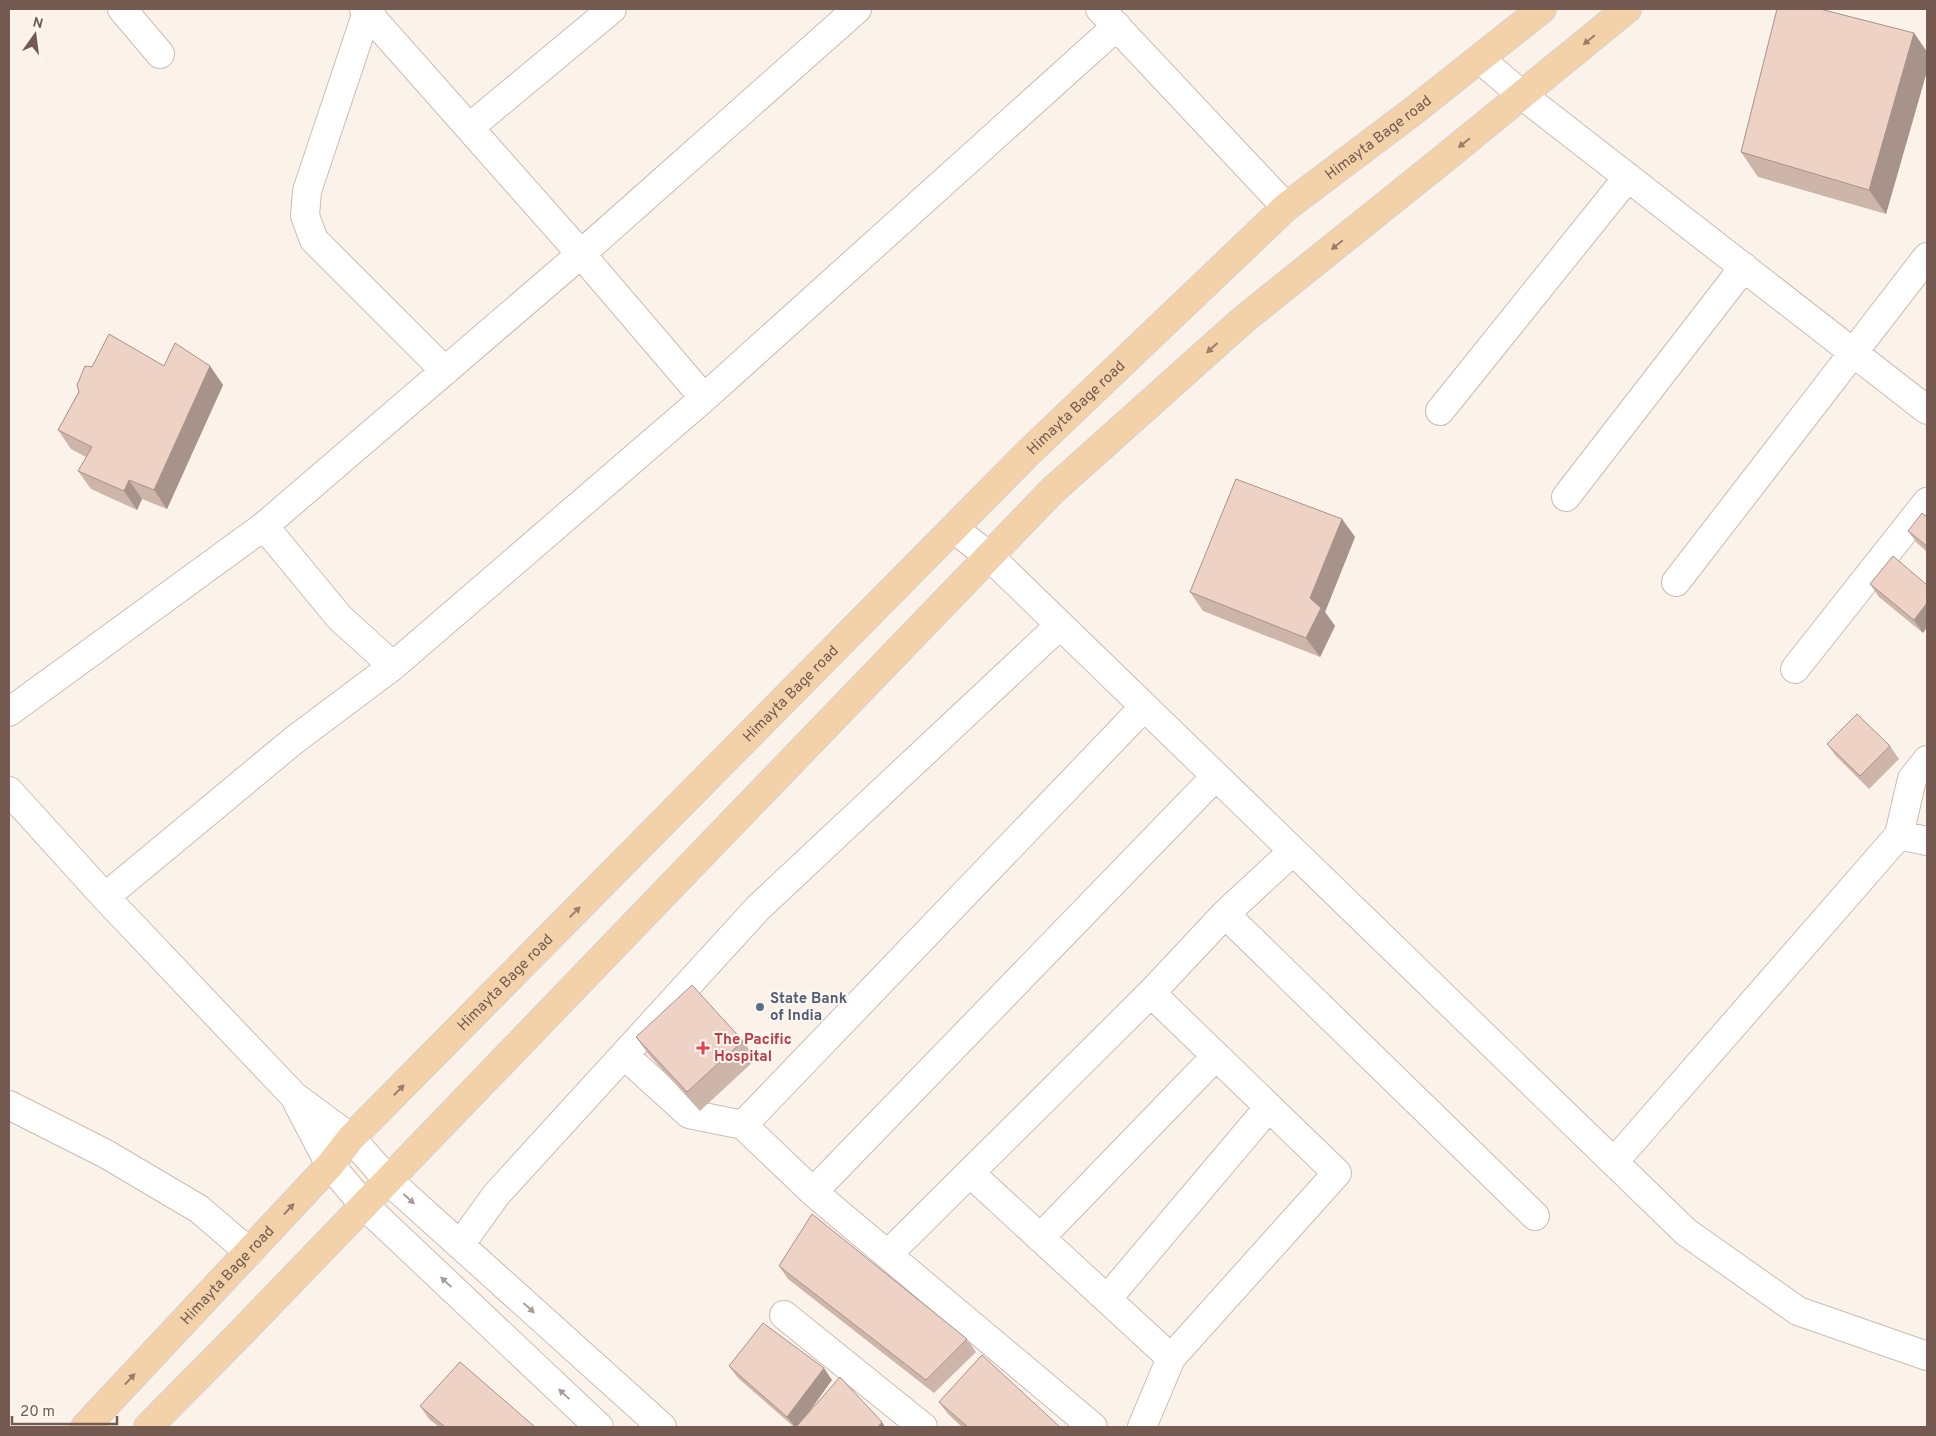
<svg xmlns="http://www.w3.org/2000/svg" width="1936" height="1436" viewBox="0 0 1936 1436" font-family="Overpass,sans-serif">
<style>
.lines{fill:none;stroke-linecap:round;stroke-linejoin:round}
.minor-casing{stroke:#ccbbb1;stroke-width:30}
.major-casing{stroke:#d8d1ce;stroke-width:30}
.minor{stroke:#fff;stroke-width:28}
.major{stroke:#f3d2aa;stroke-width:28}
.wall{fill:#cdb5a9}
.shaded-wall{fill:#a7938a}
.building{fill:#eed2c5;stroke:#a7938a}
.oneway{fill:#9a7e6b}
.oneway2{fill:#ac9c96}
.service-dot{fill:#5c6f8a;stroke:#fef7f1;stroke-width:2}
.health-dot{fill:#e0444e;stroke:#fef7f1;stroke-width:2}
.labels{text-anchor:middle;stroke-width:4;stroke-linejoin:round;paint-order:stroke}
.street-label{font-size:15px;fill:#745a50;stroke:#fef7f1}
.service-label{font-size:15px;font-weight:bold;fill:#4e5e75;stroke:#fef7f1;text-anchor:start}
.health-label{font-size:15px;font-weight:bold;fill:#be3a42;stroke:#fef7f1;text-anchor:start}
</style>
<rect width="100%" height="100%" fill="#fbf3ea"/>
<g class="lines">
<defs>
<path id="minor" d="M122,9L160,54
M364,9L581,254L704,398
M371,9L367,12L307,191L305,216L314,240L445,371
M1100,9L1286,207
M1480,59L1522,95L1927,410
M470,127L612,9
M1440,411L1628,177
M1566,497L1744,267
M264,526L340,618L393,666
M954,529L989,556L1686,1232L1798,1311L1927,1356
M1676,582L1927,257
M1795,669L1927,502
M9,712L264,526L581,254L857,9
M9,791L105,897L294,1096L351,1138L388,1180L662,1427
M1899,835L1912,779L1927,760
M105,897L293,741L393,666L704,398L1117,26
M1225,914L1535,1216
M624,1055L689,1114L743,1125L813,1192L1093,1427
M297,1102L330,1165L364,1205L599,1427
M9,1105L106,1154L199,1209L249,1252
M743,1125L1144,707
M1614,1162L1899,835L1927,841
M970,1173L1171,1358
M813,1192L1216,776
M1040,1238L1216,1056
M460,1245L496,1195L758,908L1060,625
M888,1254L1151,993L1225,914L1293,851
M1107,1299L1269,1107
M784,1315L923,1427
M1142,1427L1171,1358L1337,1173L1151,993"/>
<g id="major">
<path id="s1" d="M85,1427L330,1165L351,1138L1028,453L1286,207L1412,112L1542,9"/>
<path d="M148,1427L240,1334L1052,491L1243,320L1446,157L1627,9"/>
</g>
</defs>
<use href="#minor" class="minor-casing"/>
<use href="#major" class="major-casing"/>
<use href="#minor" class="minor"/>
<use href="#major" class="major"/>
</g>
<path class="wall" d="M1914,33L1927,52V71L1886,214L1758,177L1741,152Z
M164,366H210L223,385L167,509L142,499L137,510L91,489L78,471L86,457L71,449L58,430L92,367Z
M1927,517V552L1917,543L1908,531Z
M1342,519L1355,537L1325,612L1335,626L1320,657L1203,611L1190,592Z
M1893,556L1923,633L1879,597L1870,584Z
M1827,744L1890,746L1899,759L1869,789L1836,756Z
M636,1037L743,1041L756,1059L700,1111L649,1055Z
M779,1266L967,1339L976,1352L934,1393L788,1279Z
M729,1366L832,1380L809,1412L885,1427H794L738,1378Z
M939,1402L1060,1427H962L948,1414Z
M420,1406L535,1427H439L429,1419Z"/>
<path class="shaded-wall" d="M1914,33L1927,52V71L1886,214L1869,190Z
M210,366L223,385L167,509L154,490Z
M129,480L142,499L137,510L124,491Z
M1342,519L1355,537L1325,612L1335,626L1320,657L1306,638L1310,598Z
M1927,603V627L1923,633L1914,620Z
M824,1368L832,1380L798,1427H795L787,1417Z
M882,1422L885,1427H878Z"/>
<path class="building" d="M1777,9H1820L1914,33L1869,190L1741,152Z
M109,334L164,366L175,343L210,366L154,490L129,480L124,491L78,471L92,447L58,430L79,392L77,385L85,366L92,367Z
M1236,479L1342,519L1310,598L1321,608L1306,638L1190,592Z
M1922,513L1927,517V546L1908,531Z
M1893,556L1927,585V603L1914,620L1870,584Z
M1857,714L1890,746L1860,776L1827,744Z
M692,985L743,1041L687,1092L636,1037Z
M812,1214L967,1339L926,1380L779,1266Z
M763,1323L824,1368L787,1417L729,1366Z
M982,1355L1060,1427H968L939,1402Z
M460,1362L535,1427H445L420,1406Z
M840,1377L882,1422L878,1427H796Z"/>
<defs><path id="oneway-solid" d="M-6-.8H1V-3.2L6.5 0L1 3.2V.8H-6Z" transform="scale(1.25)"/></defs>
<g class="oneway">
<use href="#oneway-solid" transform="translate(1589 40) rotate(141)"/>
<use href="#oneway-solid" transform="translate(1464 143) rotate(141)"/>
<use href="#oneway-solid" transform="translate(1337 245) rotate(141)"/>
<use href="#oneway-solid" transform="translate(1212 348) rotate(138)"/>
<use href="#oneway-solid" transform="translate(575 912) rotate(-45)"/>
<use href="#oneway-solid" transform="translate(399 1090) rotate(-45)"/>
<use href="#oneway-solid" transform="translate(289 1209) rotate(-47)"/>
<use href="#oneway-solid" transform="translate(130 1379) rotate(-47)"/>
</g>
<g class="oneway2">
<use href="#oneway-solid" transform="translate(409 1199) rotate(42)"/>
<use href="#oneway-solid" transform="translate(446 1282) rotate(-137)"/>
<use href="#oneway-solid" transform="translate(529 1308) rotate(42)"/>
<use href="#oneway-solid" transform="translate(564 1394) rotate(-137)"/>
</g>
<circle class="service-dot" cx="760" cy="1007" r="5"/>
<path class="health-dot" d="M700.5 1040.5h5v5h5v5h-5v5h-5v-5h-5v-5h5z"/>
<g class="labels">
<g class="street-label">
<text dy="5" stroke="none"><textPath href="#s1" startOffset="1828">Himayta Bage road</textPath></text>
<text dy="5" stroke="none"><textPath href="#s1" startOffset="1422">Himayta Bage road</textPath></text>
<text dy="5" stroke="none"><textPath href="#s1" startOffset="1018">Himayta Bage road</textPath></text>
<text dy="5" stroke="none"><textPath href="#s1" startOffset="612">Himayta Bage road</textPath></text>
<text dy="5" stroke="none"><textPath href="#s1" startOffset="208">Himayta Bage road</textPath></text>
</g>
<g class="service-label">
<text x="770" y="1003">State Bank<tspan x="770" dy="17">of India</tspan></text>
</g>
<g class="health-label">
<text x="714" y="1044">The Pacific<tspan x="714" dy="17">Hospital</tspan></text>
</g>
</g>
<rect width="1936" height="1436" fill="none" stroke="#745a50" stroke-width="20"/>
<g transform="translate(35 35) rotate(14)" stroke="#fef7f1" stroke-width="4" paint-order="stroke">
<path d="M0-4L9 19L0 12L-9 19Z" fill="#745a50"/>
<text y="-8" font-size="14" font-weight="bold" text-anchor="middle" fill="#745a50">N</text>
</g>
<path d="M12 1416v8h105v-8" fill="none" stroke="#745a50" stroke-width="2.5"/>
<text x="20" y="1416" font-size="15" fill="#745a50" stroke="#fef7f1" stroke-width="4" paint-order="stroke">20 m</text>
</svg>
